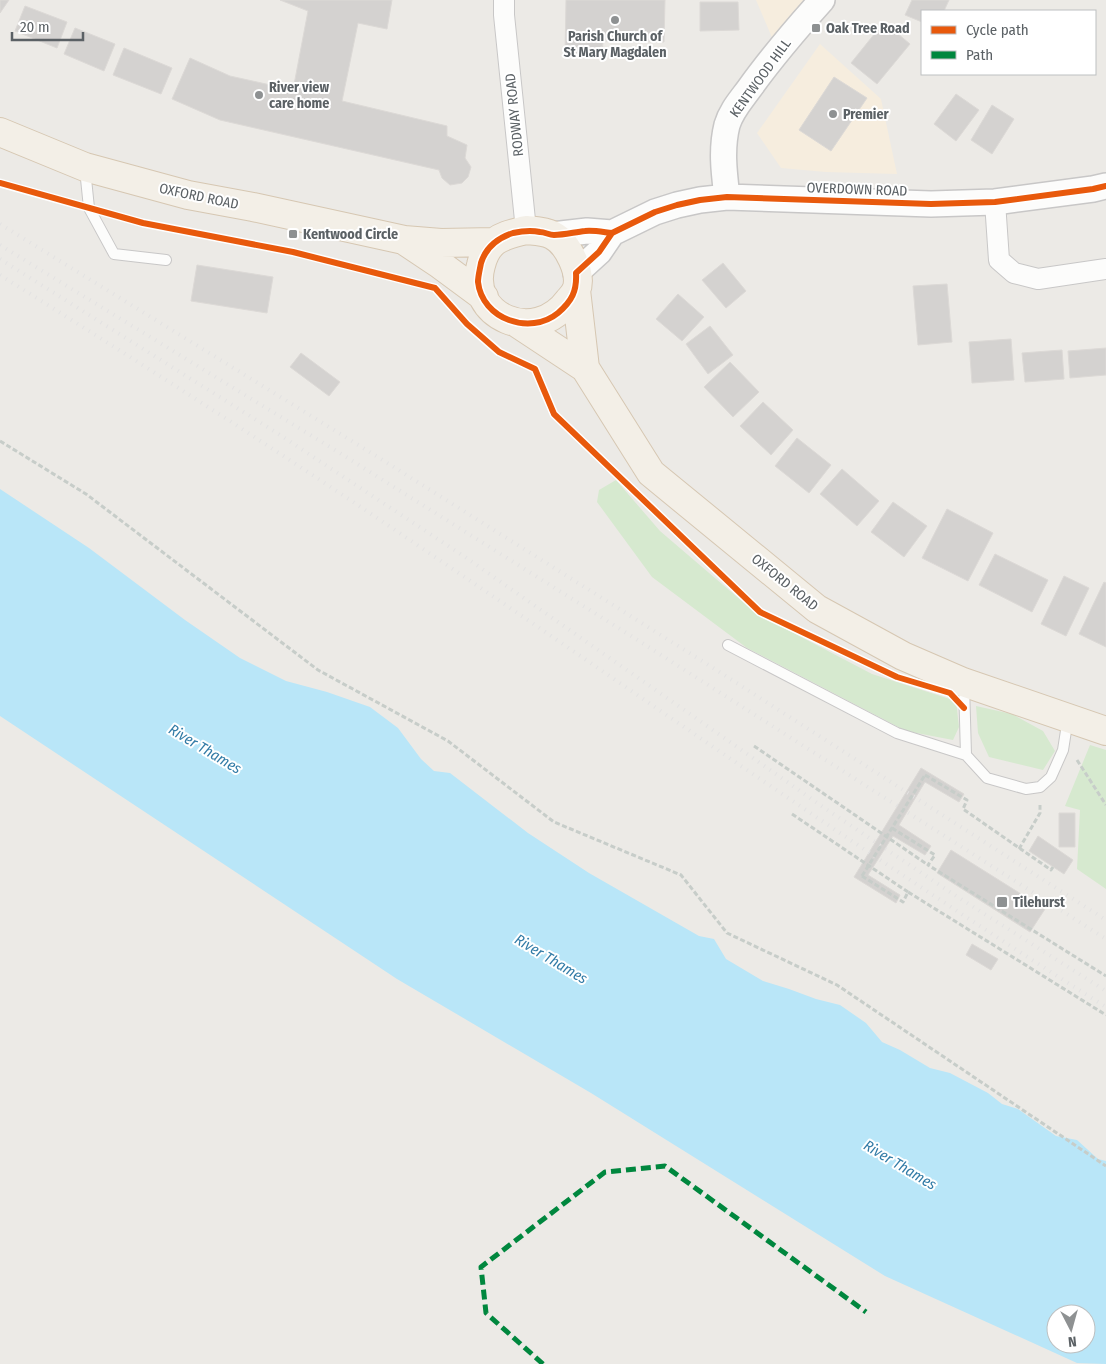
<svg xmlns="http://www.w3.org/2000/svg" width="1106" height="1364" viewBox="0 0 1106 1364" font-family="'Fira Sans Condensed',sans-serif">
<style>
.commercial{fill:#f6edde}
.green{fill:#d6e9cf}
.water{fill:#b9e6f8;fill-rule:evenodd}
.building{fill:#d4d2d0;stroke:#dcd9d6}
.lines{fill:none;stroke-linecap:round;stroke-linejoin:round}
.service-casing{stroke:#c8c7c7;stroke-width:12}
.minor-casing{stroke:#c8c7c7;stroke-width:22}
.tertiary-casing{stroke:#c8c7c7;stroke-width:28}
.primary-casing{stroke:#d6c7b2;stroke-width:30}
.path{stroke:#c7cdc9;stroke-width:3;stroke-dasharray:5 2.5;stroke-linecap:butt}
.service{stroke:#fcfcfb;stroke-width:10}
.minor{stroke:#fcfcfb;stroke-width:20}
.tertiary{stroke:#fcfcfb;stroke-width:25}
.primary{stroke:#f3efe7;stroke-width:28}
.rail{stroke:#e3e2e2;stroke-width:4;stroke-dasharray:1 6;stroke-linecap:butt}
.path-bridge{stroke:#c7cdc9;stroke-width:3;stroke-dasharray:5 2.5;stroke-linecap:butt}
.quiet{stroke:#00873e;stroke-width:5;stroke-dasharray:10 5;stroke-linecap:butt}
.cycleway-casing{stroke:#fff;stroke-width:9}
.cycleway{stroke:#e8590c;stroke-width:6}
.poi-dot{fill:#8e9192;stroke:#fff;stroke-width:2}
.labels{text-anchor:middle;stroke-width:4;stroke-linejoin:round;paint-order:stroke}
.poi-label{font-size:14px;font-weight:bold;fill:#5b6165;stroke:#fff;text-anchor:start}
.street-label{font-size:14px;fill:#5b6165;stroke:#fff}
.water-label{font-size:15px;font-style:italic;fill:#337ca7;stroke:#fff}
</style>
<rect width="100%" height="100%" fill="#eceae6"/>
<path class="commercial" d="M756,0H804L776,47Z
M820,44L881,99L897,174L826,172L781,168L757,133Z"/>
<path class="green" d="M616,480L660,531L757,614L872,674L956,701L959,727L953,740L906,731L747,648L652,577L597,502L599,490Z
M976,706L1012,714L1043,731L1055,751L1043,770L989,757L978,733Z
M1090,745L1106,750V889L1077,869L1080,810L1065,806Z"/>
<path class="water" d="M0,489L89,548L185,620L240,658L286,681L327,692L370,707L398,728L421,759L434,771L450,773L528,833L589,873L699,936L714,939L726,959L763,981L789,989L816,999L840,1005L866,1023L882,1042L900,1050L930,1068L950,1073L988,1093L1002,1104L1018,1109L1056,1136L1077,1140L1098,1159L1106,1161V1364L1077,1363L885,1276L591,1093L397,979L0,716ZM1056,1314H1086V1344H1056Z"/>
<path class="building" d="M0,0H9L0,13Z
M280,0H392L387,29L358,23L342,101L447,126V136L467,145L465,158L471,167L468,177L462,183L450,185L442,178L439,170L220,120L172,99L190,58L230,76L293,90L308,11Z
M566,0H665L664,42L603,41L602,56L565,55Z
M912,0H949L944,11H922V22L905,15Z
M700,2H738L739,30L700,31Z
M25,6L67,22L57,48L15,31Z
M884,22L910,44L877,84L851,63Z
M75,28L115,44L104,71L64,54Z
M124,48L172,68L161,94L113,75Z
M834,77L867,98L831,151L799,130Z
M956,94L979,110L956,141L934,124Z
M992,105L1014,119L992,154L971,140Z
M723,263L746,291L726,308L702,280Z
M197,265L273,277L267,313L191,301Z
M947,284L952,342L918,345L913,286Z
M678,294L704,317L682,341L656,319Z
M710,326L733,355L708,374L686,344Z
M1011,339L1014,380L972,383L969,342Z
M1106,348V375L1070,378L1068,351Z
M1062,350L1064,379L1025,382L1022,353Z
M301,353L340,382L329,396L290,367Z
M730,362L759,392L733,417L704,387Z
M763,402L793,430L771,455L740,426Z
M797,438L831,465L809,493L775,466Z
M842,469L879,501L857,526L820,494Z
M893,502L927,526L904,557L871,532Z
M947,509L993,533L968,581L922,558Z
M995,554L1048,580L1032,612L979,585Z
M1064,576L1089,588L1066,636L1041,624Z
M1104,582L1106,583V647L1079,634Z
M921,768L964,794L959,802L925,782L899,825L931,846L925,855L893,836L868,875L900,895L896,903L854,877Z
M1059,813H1075V847H1059Z
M1038,836L1073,860L1064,874L1029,851Z
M951,850L1045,909L1030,932L937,873Z
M972,944L998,959L991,970L966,955Z"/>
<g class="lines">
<defs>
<path id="service" d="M85,169L89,208L114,254L166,260
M728,645L897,733L966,755L987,778L1026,789L1040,787L1051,777L1063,750L1068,718
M964,684L966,755"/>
<path id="minor" d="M504,0V15L526,230
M995,202L999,260L1014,273L1038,279L1106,269"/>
<path id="tertiary" d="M727,197C724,172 721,149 727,125C731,111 741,100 749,89C772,57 796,29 822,0
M552,235L587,231L612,233
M576,273L599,252L612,233L655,212L677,205L700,200L727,197L931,204L995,202L1093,189L1106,186"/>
<path id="primary" d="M0,132L85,167L188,195L253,207L404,240L441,243L494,242
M526,230C535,231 544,231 552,235C568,243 583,274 576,291C574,294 571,298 569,300C535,347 466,316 481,265C483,257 487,248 494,242C503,235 515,233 526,230Z
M405,241L438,263L484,297
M576,290L585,368
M517,323L585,368L651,473L817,609L903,656L963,682L1106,731"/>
</defs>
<use href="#service" class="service-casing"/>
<use href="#minor" class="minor-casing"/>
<use href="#tertiary" class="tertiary-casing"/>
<use href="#primary" class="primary-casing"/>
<path class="path" d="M0,441L86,494L318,670L448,741L554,822L681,875L727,933L837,985L1106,1166
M754,746L928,865
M1077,760L1106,805
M925,775L967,800L963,809L1051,870L1053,867
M792,814L908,892
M892,828L935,855L928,865L1106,976
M1019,849L1040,813V805
M862,876L903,902L908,892L1106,1015"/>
<use href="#service" class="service"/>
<use href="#minor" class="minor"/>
<use href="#tertiary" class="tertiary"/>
<use href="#primary" class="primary"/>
<path class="rail" d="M0,224L381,459L718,671L1106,920
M0,245L343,455L636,639L1106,939
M0,259L277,433L465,557L826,809L953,894L1106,991
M0,275C107,342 214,410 320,480C583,654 839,839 1106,1007"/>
<path class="path-bridge" d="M862,876L925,775"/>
<path class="quiet" d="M543,1364L486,1313L481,1267L605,1172L665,1166L866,1312"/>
<defs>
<path id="cycleway" d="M0,183L143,223L293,252L435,288L467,324L499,352L535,369L554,414L760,612L897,677L950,693L964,708
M612,233C603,232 593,230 585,231C575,232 564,235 554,235C549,235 545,232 540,232C531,230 522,231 513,233C498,238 486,247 481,263C480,269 478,276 478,282C482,319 530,336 558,313C572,301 577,291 576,273L599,252L612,233L655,212L677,205L700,200L727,197L931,204L995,202L1093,189L1106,186"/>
</defs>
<use href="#cycleway" class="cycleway-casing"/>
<use href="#cycleway" class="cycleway"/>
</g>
<g class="poi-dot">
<circle cx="615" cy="20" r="5"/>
<rect x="811" y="23" width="10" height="10" rx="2.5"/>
<circle cx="259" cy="95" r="5"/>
<circle cx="833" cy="114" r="5"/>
<rect x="288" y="229" width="10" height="10" rx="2.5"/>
<rect x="996" y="896" width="12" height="12" rx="2.5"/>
</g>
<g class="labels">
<g class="poi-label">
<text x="826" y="33">Oak Tree Road</text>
<text x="615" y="41" text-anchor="middle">Parish Church of<tspan x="615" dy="16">St Mary Magdalen</tspan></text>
<text x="269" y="92">River view<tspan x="269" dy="16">care home</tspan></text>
<text x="843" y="119">Premier</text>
<text x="303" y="239">Kentwood Circle</text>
<text x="1013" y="907">Tilehurst</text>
</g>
<g class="street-label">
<text transform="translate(760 78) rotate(-54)" y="5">KENTWOOD HILL</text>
<text transform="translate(514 115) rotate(-96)" y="5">RODWAY ROAD</text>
<text transform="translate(857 189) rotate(2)" y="5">OVERDOWN ROAD</text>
<text transform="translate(199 196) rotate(12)" y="5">OXFORD ROAD</text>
<text transform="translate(785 582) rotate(39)" y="5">OXFORD ROAD</text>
</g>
<g class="water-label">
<text transform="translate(205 749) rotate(31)" y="5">River Thames</text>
<text transform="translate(551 959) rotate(31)" y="5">River Thames</text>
<text transform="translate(900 1165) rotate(31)" y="5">River Thames</text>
</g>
</g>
<rect x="921" y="10" width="175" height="65" fill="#ffffff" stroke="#bdc0c1"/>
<rect x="931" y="26" width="25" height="8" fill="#e8590c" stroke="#bdc0c1"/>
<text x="966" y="35" font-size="15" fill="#5b6165">Cycle path</text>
<rect x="931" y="51" width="25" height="8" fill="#00873e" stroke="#bdc0c1"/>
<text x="966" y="60" font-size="15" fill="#5b6165">Path</text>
<g transform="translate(1071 1329) rotate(174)"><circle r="24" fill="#ffffff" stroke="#bdc0c1"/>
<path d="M0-4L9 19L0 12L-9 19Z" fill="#8e9192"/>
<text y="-8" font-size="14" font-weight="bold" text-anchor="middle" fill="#5b6165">N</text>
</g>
<path d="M12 32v8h71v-8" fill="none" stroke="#5b6165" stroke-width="2.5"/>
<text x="20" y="32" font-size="15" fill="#5b6165" stroke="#ffffff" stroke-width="4" paint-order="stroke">20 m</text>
</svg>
